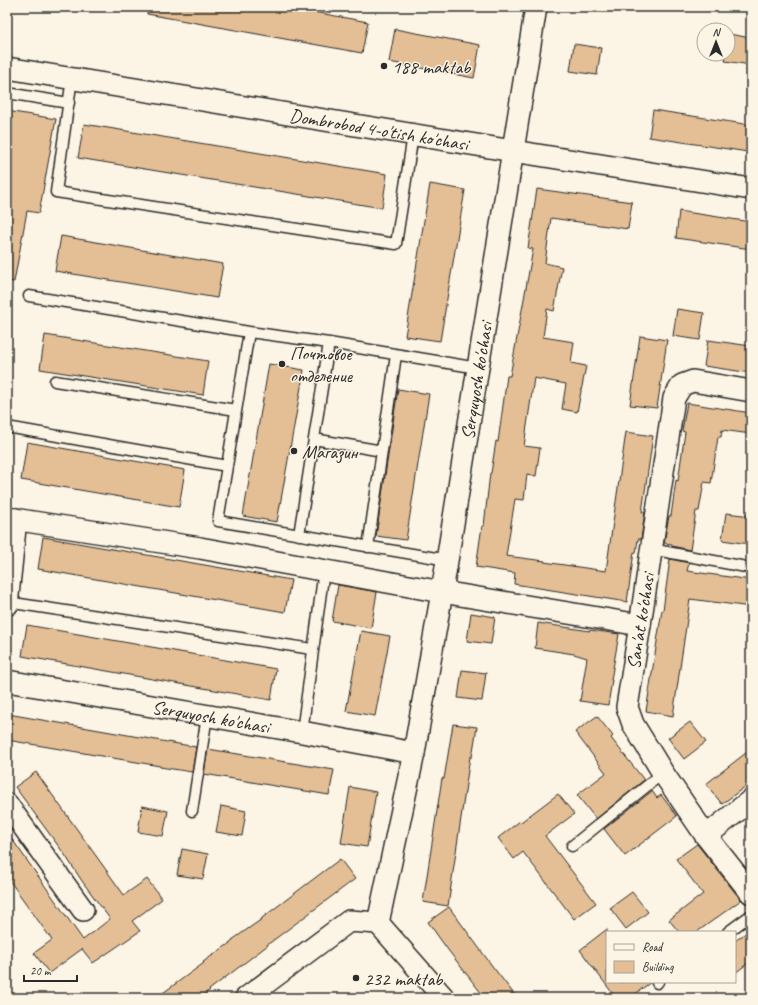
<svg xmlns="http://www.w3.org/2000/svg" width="758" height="1005" viewBox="0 0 758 1005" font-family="Caveat,sans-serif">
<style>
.building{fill:#e4bf95;stroke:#2b2b2b}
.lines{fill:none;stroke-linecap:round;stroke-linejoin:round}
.service-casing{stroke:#2b2b2b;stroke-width:13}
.minor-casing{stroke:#2b2b2b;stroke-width:24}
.service{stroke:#fcf5e5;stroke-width:10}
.minor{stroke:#fcf5e5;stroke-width:21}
.poi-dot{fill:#2b2b2b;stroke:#fcf5e5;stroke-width:1.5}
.labels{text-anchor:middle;stroke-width:3;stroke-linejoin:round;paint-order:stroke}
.poi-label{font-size:19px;fill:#2b2b2b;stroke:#fcf5e5;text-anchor:start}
.street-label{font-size:19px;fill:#2b2b2b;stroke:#fcf5e5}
</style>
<rect width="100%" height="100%" fill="#fcf5e5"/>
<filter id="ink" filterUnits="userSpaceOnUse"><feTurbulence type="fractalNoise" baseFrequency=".025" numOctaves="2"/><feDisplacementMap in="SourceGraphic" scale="8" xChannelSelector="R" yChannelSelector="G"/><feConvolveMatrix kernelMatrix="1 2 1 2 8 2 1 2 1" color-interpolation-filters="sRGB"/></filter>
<g filter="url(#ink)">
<path class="building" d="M147,7H287L368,22L362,53L147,14Z
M395,29L480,45L474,78L389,62Z
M729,34L751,38V65L725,61L726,54H728Z
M574,44L601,48L597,75L570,71Z
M653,110L751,125V132L748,152L649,137Z
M7,111L56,119L39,213L27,211L14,282L7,281Z
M84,124L387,174L382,208L78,158Z
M430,184L465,190L440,341L405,336Z
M537,189L632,202L628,229L551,218L545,263L562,267L554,311L547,309L543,337L574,342L571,363L586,366L577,412L562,409L566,384L534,378L524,446L540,448L536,476L527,474L524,500L515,499L506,556L545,561L544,562L606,571L626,432L653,436L642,512H645L641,539H638L636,553L634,552L627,602L514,584L515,573L476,567L482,526H484L490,473H491L496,441L498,442L507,376H510L533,249L528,248Z
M679,211L751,222V249L676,238Z
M61,236L223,264L217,298L55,271Z
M677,309L704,313L700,340L673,336Z
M45,335L208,361L203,395L40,369Z
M640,336L667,340L657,408L630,405Z
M708,340L751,346V373L704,366Z
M269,364L304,370L277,522L243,516Z
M398,389L429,394L406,540L376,536Z
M687,403L751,413V434L722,430L721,437H718L711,483L704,482L699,511H696L690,550L672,546V544L664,543L669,516H671L676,480L678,481L685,432L682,431Z
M27,442L185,470L179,507L21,480Z
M726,513L751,516V532L749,544L722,540Z
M43,537L291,580L285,612L38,569Z
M670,559L689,563L687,571L751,580V607L690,599L673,716L646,711L662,610H663Z
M338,585L377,592L371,628L332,621Z
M471,613L495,617L491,644L467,641Z
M538,623L590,631V630L619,634L611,680H612L608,705L580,701L587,658L574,654L535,648Z
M27,625L276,669L271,700L22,656Z
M361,631L390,636L375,716L346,711Z
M462,670L486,673L482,701L458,698Z
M8,714L196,747L192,772L160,767V766L7,740V723Z
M597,716L613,736L611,738L644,780L596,819L577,795L606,773L575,732Z
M690,722L706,742L684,759L668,738Z
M453,724L477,727L472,757H470L448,906L423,902L442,778L444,779Z
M208,749L334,770L329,795L204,774Z
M751,749V782L722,804L706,784Z
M36,772L124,895L147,879L162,899L132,921L140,931L93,963L82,949L49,973L34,953L52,940L7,877V832L83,940L110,919L82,881L65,855L15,787Z
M350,787L376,792L367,847L341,843Z
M652,791L657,798L661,795L677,816L625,856L604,829Z
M558,794L574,814L545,836L596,903L574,919L523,852L514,859L498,838L520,821L521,822Z
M142,806L168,811L163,836L138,832Z
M221,806L246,811L242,836L216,832Z
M697,844L741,900L697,932H679L669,920L703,894L676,859Z
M182,849L208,854L203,879L177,875Z
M340,859L355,879L267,945H268L209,990H210L199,998H156L204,963L203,962L233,941L232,940L262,919V918Z
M632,892L648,912L626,929L610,908Z
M449,907L493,967L517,998H485L448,950L428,922Z
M607,929V982H651L630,998H616L580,950Z
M751,929V961L735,973V941Z"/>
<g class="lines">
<defs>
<path id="service" d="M72,78L56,192L396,244L413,135
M7,93L69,103
M29,296L249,332L329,343L478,368
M249,332L218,521L448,560
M55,381L236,410
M7,427L227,466
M314,439L382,451
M299,535L329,343
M368,547L396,355
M651,549L751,568
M7,602L312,649
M302,732L324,570
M192,811L207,716
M572,846L663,773
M728,932L751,915
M657,983L658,982"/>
<g id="minor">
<path id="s1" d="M7,68L513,151L751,189"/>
<path d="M751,391L693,381L682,385L674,398L640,625L627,707L633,724L663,773L706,836L751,893"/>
<path d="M7,518L200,548L442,592L640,625"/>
<path d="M7,605L16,519"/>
<path id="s2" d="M7,681L302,732L414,753"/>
<path d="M7,804L83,910"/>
<path d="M706,836L751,800"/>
<path d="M378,923L444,998"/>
<path id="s3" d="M246,998L349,921L378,923L414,753L442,592L536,7"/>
</g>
</defs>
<use href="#service" class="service-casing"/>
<use href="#minor" class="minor-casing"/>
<use href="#service" class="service"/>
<use href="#minor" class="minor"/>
</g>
</g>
<g class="poi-dot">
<circle cx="384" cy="66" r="4"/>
<circle cx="282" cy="364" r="4"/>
<circle cx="294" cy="451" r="4"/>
<circle cx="356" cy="978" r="4"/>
</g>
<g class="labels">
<g class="poi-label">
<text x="392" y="73">188 maktab</text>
<text x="290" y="360">Почтовое<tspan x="290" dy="22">отделение</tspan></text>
<text x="302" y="458">Магазин</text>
<text x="364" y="985">232 maktab</text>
</g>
<g class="street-label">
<text dy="7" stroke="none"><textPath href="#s1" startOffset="377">Dombrobod 4-o'tish ko'chasi</textPath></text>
<text dy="7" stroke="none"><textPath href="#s3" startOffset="709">Serquyosh ko'chasi</textPath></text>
<text transform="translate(640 621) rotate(-81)" y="7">San'at ko'chasi</text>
<text dy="7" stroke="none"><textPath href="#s2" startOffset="207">Serquyosh ko'chasi</textPath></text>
</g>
</g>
<rect width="758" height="1005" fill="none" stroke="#fcf5e5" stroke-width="24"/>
<rect x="12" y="12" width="734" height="981" fill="none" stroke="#2b2b2b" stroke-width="1.5" filter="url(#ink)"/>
<rect x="606" y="931" width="130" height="52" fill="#fcf5e5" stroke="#a8a49b"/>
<rect x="614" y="944" width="20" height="6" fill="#fcf5e5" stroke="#a8a49b"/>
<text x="642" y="951" font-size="12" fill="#2b2b2b">Road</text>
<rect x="614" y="961" width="20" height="12" fill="#e4bf95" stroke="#a8a49b"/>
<text x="642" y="971" font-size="12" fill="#2b2b2b">Building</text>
<g transform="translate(716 42)"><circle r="19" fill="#fcf5e5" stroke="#a8a49b"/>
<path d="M0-3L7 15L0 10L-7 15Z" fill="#2b2b2b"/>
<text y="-6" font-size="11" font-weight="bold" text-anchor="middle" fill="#2b2b2b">N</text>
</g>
<path d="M24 975v6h53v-6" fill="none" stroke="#2b2b2b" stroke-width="2"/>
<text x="30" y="975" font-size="12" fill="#2b2b2b" stroke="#fcf5e5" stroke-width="3" paint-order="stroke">20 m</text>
</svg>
